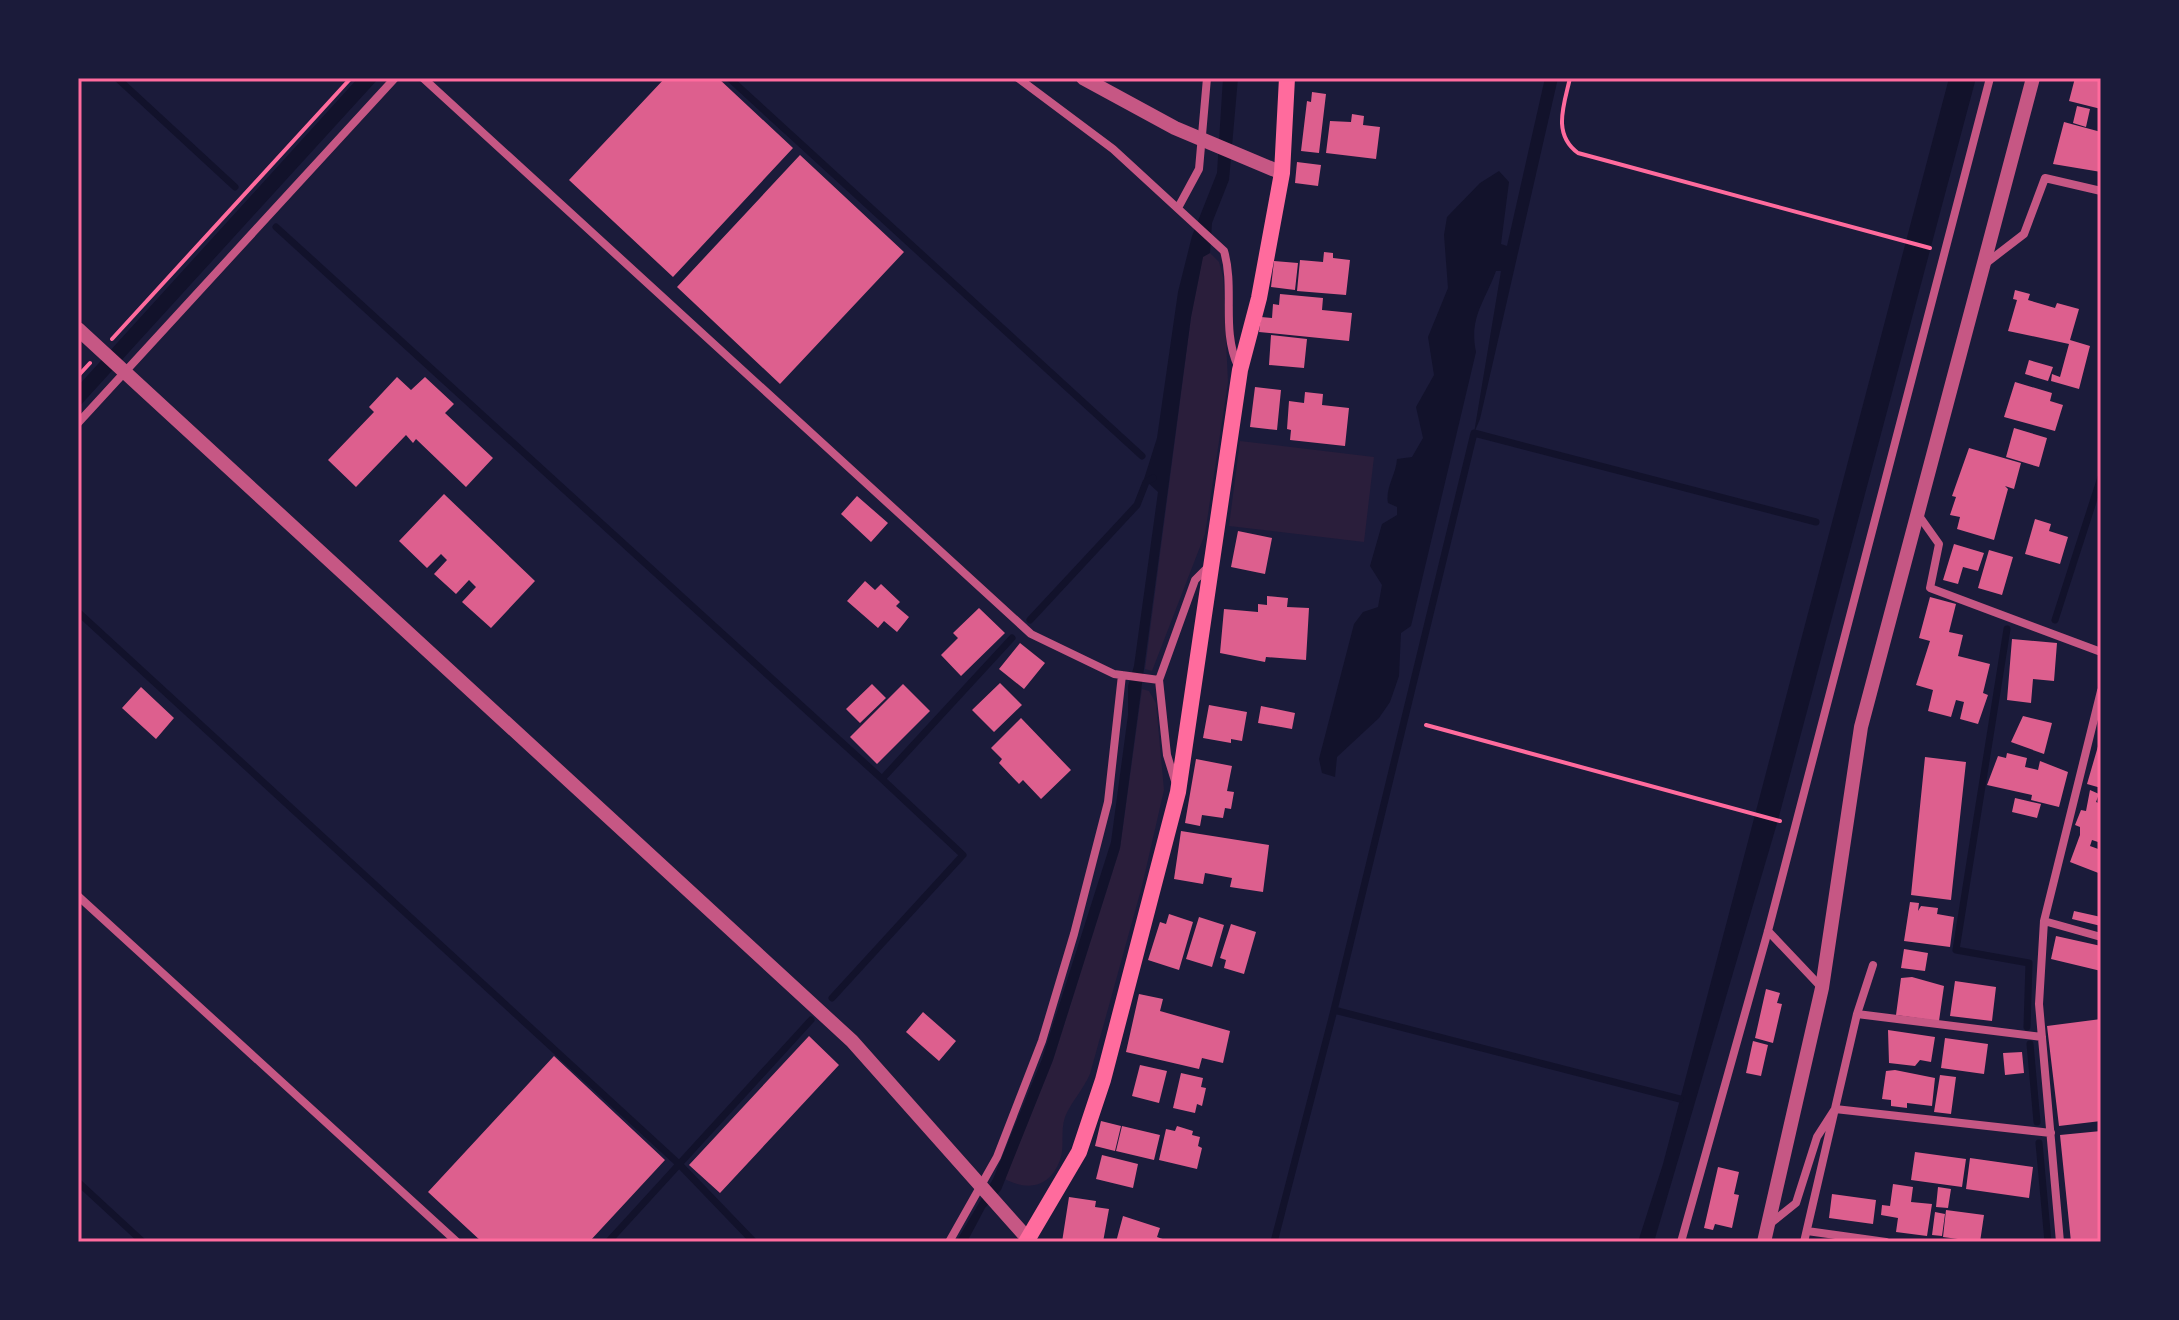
<svg xmlns="http://www.w3.org/2000/svg" width="2179" height="1320" viewBox="0 0 2179 1320" font-family="Georgia,serif">
<style>
.green{fill:#2a1e3b}
.water{fill:#12122b}
.lines{fill:none;stroke-linecap:round;stroke-linejoin:round}
.stream{stroke:#12122b;stroke-width:7}
.building{fill:#dd5f8e}
.path{stroke:#ff6b9d;stroke-width:4}
.minor{stroke:#c65784;stroke-width:8}
.tertiary{stroke:#c65784;stroke-width:14}
.secondary{stroke:#ff6b9d;stroke-width:16}
.neatline{fill:none;stroke:#ff6b9d;stroke-width:3}
</style>
<rect width="100%" height="100%" fill="#1b1b3a"/>
<path class="green" d="M1210,253L1219,262L1223,277L1228,382L1205,534L1152,671L1145,669L1191,317L1203,256Z
M1240,441L1374,457L1364,542L1229,526Z
M1142,689L1149,691L1156,703L1164,790L1142,886L1090,1074C1083,1090 1071,1102 1065,1117C1060,1132 1065,1147 1060,1160C1050,1188 1027,1191 1005,1179L1053,1060L1120,848Z"/>
<path class="water" d="M358,78H379L78,408V386Z
M1223,78H1238L1229,180L1212,223L1210,253L1203,257L1191,317L1120,848L1053,1060L1001,1190L985,1208L967,1242H956L993,1179L1042,1059L1111,842L1128,715V686L1134,666L1158,492L1144,479L1157,438L1178,292L1192,236L1217,173Z
M1545,78H1558L1480,419L1474,433L1501,271H1496C1484,303 1469,318 1476,352L1411,626L1401,633L1399,676L1390,702L1379,718L1337,757L1335,777L1322,773L1319,759L1354,624L1363,612L1378,607L1382,585L1370,566L1382,524L1397,515V507L1388,503C1385,488 1396,475 1397,459L1412,457L1423,438L1416,407L1434,375L1428,337L1448,288L1444,235L1447,217L1480,183L1499,171L1509,182L1501,244L1507,246Z
M1949,78H1976L1778,820L1654,1242H1638L1663,1164Z"/>
<g class="lines">
<path class="stream" d="M117,78L235,187
M729,78L1142,456
M276,227L882,779
M78,612L679,1164L754,1242
M1030,620L1137,505L1146,482L1153,478
M2055,620L2101,477
M2007,629L1956,950L2029,963L2027,1027
M832,998L963,855L882,779L1012,638
M1334,1010L1680,1099
M2030,1044L2037,1122
M2039,1143L2048,1242
M78,1182L143,1242
M608,1242L811,1020
M1274,1242L1334,1010L1474,433L1816,522"/>
</g>
<path class="building" d="M665,78H718L793,148L673,277L569,180Z
M2075,78H2101V109L2069,101Z
M1312,92L1326,94L1319,153L1301,151L1307,101L1311,102Z
M2077,106L2090,109L2086,127L2073,123Z
M1352,114L1364,116L1363,125L1380,127L1376,159L1326,153L1330,121L1351,122Z
M2064,122L2101,132V172L2053,164Z
M800,155L904,252L780,384L677,287Z
M1297,162L1321,165L1318,186L1295,183Z
M1324,252L1333,253V258L1350,260L1346,295L1297,291L1300,260L1323,262Z
M1274,261L1298,263L1295,290L1271,287Z
M2015,290L2030,294L2028,300L2055,308L2057,303L2079,309L2070,340L2090,346L2079,389L2051,381L2052,374L2060,377L2069,344L2008,331L2017,300L2013,299Z
M1280,294L1323,298L1322,310L1352,313L1349,341L1259,332L1261,317L1272,318L1273,304L1279,305Z
M1271,335L1307,339L1304,368L1269,365Z
M2029,360L2053,367L2048,381L2025,374Z
M397,377L411,390L425,377L454,404L445,413L493,458L466,487L416,439L413,443L406,435L356,487L328,460L374,412L369,407Z
M2015,382L2052,393L2050,401L2063,405L2055,431L2004,417Z
M1255,387L1281,390L1277,430L1250,427Z
M1305,392L1323,394L1322,405L1349,408L1345,446L1290,440L1291,430L1287,429L1289,401L1304,403Z
M2014,428L2047,438L2039,467L2006,457Z
M1969,448L2021,463L2014,489L2005,486L2008,489L1994,540L1957,529L1960,517L1950,515L1956,497L1952,496Z
M444,494L535,581L491,628L462,602L476,587L469,580L456,594L434,574L447,560L441,554L427,568L399,541Z
M857,496L888,523L871,542L841,514Z
M2035,519L2051,524L2049,531L2068,537L2060,564L2025,554Z
M1238,531L1272,538L1265,574L1231,567Z
M1954,544L1984,553L1978,571L1963,567L1958,584L1943,580Z
M1989,550L2013,557L2002,595L1978,588Z
M865,581L875,590L881,584L900,602L896,606L909,617L897,632L884,621L878,628L847,601Z
M1267,596L1288,598L1287,607L1309,608L1306,660L1266,657L1265,662L1220,653L1224,609L1258,612V604L1267,605Z
M1930,597L1956,604L1949,632L1963,635L1958,656L1990,664L1983,693L1988,695L1978,724L1960,719L1964,702L1956,700L1951,717L1928,711L1933,690L1916,685L1930,641L1919,638Z
M979,608L1005,633L961,676L941,655L958,638L953,633Z
M2012,639L2057,643L2054,681L2033,679L2031,703L2007,700Z
M1020,643L1045,663L1024,689L999,669Z
M1000,683L1022,705L994,732L972,710Z
M872,684L886,698L860,723L846,709Z
M903,684L930,711L877,764L850,737Z
M141,687L174,718L156,739L122,708Z
M1209,705L1247,712L1242,741L1231,739V743L1203,738Z
M1261,706L1295,713L1292,729L1258,723Z
M2023,716L2052,723L2044,754L2011,742Z
M1021,718L1071,770L1041,799L1023,780L1019,784L999,763L1002,759L991,748Z
M2101,736V788L2087,784Z
M2007,753L2027,758L2025,767L2038,770L2040,761L2068,772L2059,807L2031,800L2032,795L1987,785L1998,756L2006,758Z
M1925,757L1966,762L1951,900L1911,895Z
M1196,759L1232,766L1227,791L1234,792L1231,809L1225,808L1223,818L1202,815L1200,826L1185,823Z
M2090,790L2099,794L2096,802L2101,804V843L2092,840L2090,846L2101,850V874L2070,862L2080,835V827L2075,825L2081,810L2086,811Z
M2015,798L2041,804L2037,818L2012,812Z
M1181,831L1269,845L1263,892L1230,887L1232,878L1205,873L1203,884L1174,879Z
M1910,902L1919,903L1918,911L1921,906L1938,908L1937,914L1954,917L1950,947L1904,941Z
M2074,911L2101,917V926L2072,919Z
M1169,914L1193,922L1179,970L1148,960L1160,922L1166,924Z
M1199,917L1224,925L1212,967L1186,959Z
M1231,924L1256,932L1244,974L1224,968L1226,960L1220,958Z
M2056,936L2101,946V971L2051,959Z
M1904,949L1928,953L1925,971L1901,968Z
M1912,977L1944,986L1939,1021L1896,1015L1901,978Z
M1955,981L1996,987L1992,1021L1950,1016Z
M1766,989L1780,993L1777,1003L1782,1004L1773,1043L1755,1038Z
M1139,994L1163,999L1160,1011L1230,1031L1223,1063L1202,1058L1199,1069L1126,1052Z
M923,1012L956,1041L939,1061L906,1032Z
M2101,1019V1121L2059,1126L2047,1026Z
M1888,1030L1935,1037L1931,1062L1920,1060L1915,1066L1889,1063Z
M809,1036L839,1065L720,1193L689,1165Z
M1945,1038L1988,1044L1984,1074L1941,1068Z
M1753,1041L1768,1045L1761,1076L1746,1073Z
M2022,1052L2024,1073L2005,1075L2003,1053Z
M554,1056L665,1160L589,1242H482L428,1192Z
M1140,1065L1167,1071L1159,1103L1132,1096Z
M1895,1070L1935,1078L1932,1106L1907,1103V1108L1891,1106V1100L1882,1099L1886,1071Z
M1181,1073L1203,1078L1201,1087L1206,1088L1202,1106L1197,1104L1195,1113L1173,1108Z
M1940,1075L1956,1077L1951,1114L1934,1112Z
M1101,1121L1121,1126L1115,1151L1095,1146Z
M1122,1126L1160,1135L1154,1160L1116,1151Z
M1177,1126L1193,1131L1192,1135L1200,1137L1198,1146L1202,1148L1197,1169L1159,1160L1166,1129L1175,1131Z
M2101,1131V1242H2071L2060,1135Z
M1915,1152L1966,1159L1962,1187L1911,1180Z
M1102,1155L1138,1164L1133,1188L1096,1179Z
M1970,1158L2033,1167L2029,1198L1966,1189Z
M1718,1167L1739,1172L1734,1194L1739,1195L1732,1228L1715,1224L1713,1230L1704,1228Z
M1893,1184L1913,1187L1911,1202L1932,1204L1927,1236L1896,1232L1898,1218L1881,1215L1882,1205L1890,1206Z
M1938,1187L1951,1189L1948,1208L1936,1207Z
M1832,1194L1876,1200L1873,1224L1829,1218Z
M1069,1197L1096,1201L1095,1207L1109,1209L1103,1242H1062Z
M1946,1210L1984,1215L1980,1242L1943,1237Z
M1935,1212L1945,1214L1942,1236L1932,1235Z
M1123,1216L1160,1228L1157,1237L1171,1242H1116Z"/>
<g class="lines">
<path class="path" d="M1570,78C1564,105 1552,134 1578,153L1930,248
M112,339L351,78
M78,376L90,363
M1426,725L1780,821"/>
<path class="minor" d="M423,78L1031,634L1114,674L1159,680L1195,580L1209,566
M1018,78L1113,149L1224,251C1235,288 1221,330 1238,366
M1179,206L1199,169L1207,78
M1985,264L2024,234L2045,178L2101,191
M78,423L395,78
M1917,513L1939,544L1930,588L2101,652
M1159,680L1167,755L1176,784
M78,896L457,1242
M2044,921L2101,937
M1768,931L1822,988
M1857,1014L2042,1037
M1771,1223L1796,1203L1817,1137L1835,1109L2051,1133
M1807,1231L1886,1242
M949,1242L997,1157L1042,1041L1074,934L1108,802L1122,675
M1681,1242L1768,931L1990,78
M1804,1242L1857,1014L1873,965
M2060,1242L2039,1004L2044,921L2101,691"/>
<path class="tertiary" d="M1083,78L1175,128L1282,173
M78,329L852,1041L1028,1239
M1764,1242L1822,988L1861,727L2033,78"/>
<path class="secondary" d="M1026,1242L1079,1152L1103,1080L1178,792L1240,370L1259,298L1282,173L1287,78"/>
</g>
<rect width="2179" height="1320" fill="none" stroke="#1b1b3a" stroke-width="160"/>
<rect x="80" y="80" width="2019" height="1160" class="neatline"/>
</svg>
